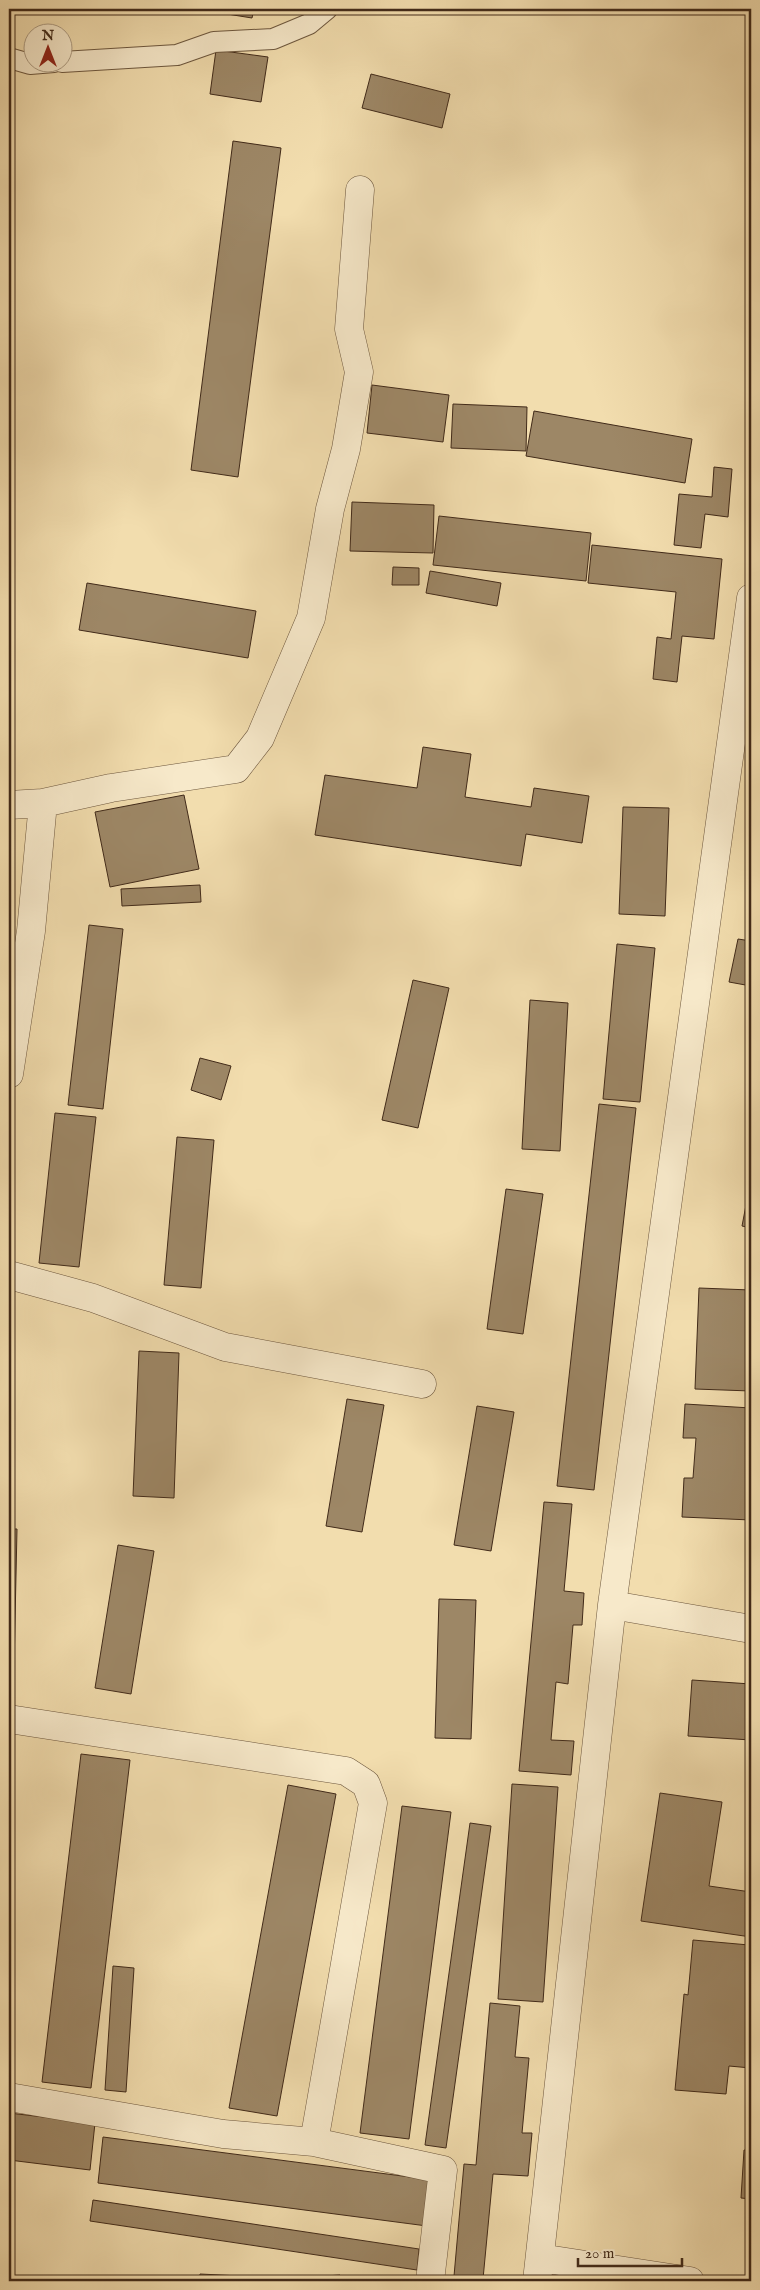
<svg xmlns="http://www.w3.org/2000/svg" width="760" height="2290" viewBox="0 0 760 2290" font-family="'IM FELL English',serif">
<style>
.building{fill:#9d8766;stroke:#412a19}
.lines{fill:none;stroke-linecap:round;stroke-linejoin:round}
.service-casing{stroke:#6d573e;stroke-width:22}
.minor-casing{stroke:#6d573e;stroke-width:29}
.service{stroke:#f7e9ca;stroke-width:20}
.minor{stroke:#f7e9ca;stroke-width:28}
</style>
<rect width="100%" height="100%" fill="#f2ddae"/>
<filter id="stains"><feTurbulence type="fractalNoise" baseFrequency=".004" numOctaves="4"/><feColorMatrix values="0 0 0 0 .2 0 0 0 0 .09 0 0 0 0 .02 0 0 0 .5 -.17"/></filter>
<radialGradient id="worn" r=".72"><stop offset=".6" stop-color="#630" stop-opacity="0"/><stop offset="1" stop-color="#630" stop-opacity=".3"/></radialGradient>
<path class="building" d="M196,9H254L252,18Z
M216,50L268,57L261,102L210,94Z
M371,74L450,94L442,128L362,108Z
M233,141L281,148L238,477L191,470Z
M372,385L449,395L443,442L367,433Z
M453,404L527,407L526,451L451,448Z
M534,411L692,439L685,483L526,456Z
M714,467L732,469L728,517L705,514L701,548L674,545L679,494L712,497Z
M352,502L434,505L433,553L350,551Z
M439,516L591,533L586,581L433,565Z
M592,545L722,559L714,639L682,636L677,682L653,679L657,637L671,639L676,592L588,583Z
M393,567L419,568V585H392Z
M430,571L501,583L497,606L426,593Z
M87,583L256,611L248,658L79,630Z
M423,747L471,754L465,797L531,807L534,788L589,796L582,843L526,834L521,866L315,835L325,775L417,788Z
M184,795L199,869L110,887L95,812Z
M623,807L669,808L665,916L619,914Z
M200,885L201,902L122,906L121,889Z
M89,925L123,929L103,1109L68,1105Z
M738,939L751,941V986L729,982Z
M617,944L655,948L640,1102L603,1099Z
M413,980L449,988L418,1128L382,1120Z
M530,1000L568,1003L560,1151L522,1149Z
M200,1058L231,1066L221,1100L191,1090Z
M599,1104L636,1108L594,1490L557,1486Z
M55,1113L96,1117L79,1267L39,1263Z
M177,1137L214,1140L201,1288L164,1285Z
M751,1179V1228L742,1226Z
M506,1189L543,1194L523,1334L487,1329Z
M699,1288L751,1290V1391L695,1389Z
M139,1351L179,1353L174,1498L133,1496Z
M347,1399L384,1405L362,1532L326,1526Z
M685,1404L751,1408V1520L682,1517L684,1478H693L696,1438H683Z
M477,1406L514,1412L491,1551L454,1545Z
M544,1502L572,1504L564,1591L584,1593L582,1625H573L568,1684L556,1682L551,1740L574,1741L571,1775L519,1771Z
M9,1529H17L14,1667H9Z
M118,1545L154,1551L131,1694L95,1688Z
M439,1599L476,1600L471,1739L435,1738Z
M692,1680L751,1684V1740L688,1736Z
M81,1754L130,1760L91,2088L42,2082Z
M512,1784L558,1787L543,2002L498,1999Z
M288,1785L336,1794L277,2116L229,2108Z
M660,1793L722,1802L709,1886L751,1892V1937L641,1921Z
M402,1806L451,1812L409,2139L360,2133Z
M470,1823L491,1826L446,2148L425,2145Z
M693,1940L749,1945L746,1975H751V2068L729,2066L726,2094L675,2090L684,1994L688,1995Z
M113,1966L134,1968L126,2092L105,2090Z
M490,2003L520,2006L515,2057L529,2058L522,2133H532L528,2176L493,2174L483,2279L454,2276L464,2164L476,2165Z
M9,2113L95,2123L90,2170L9,2160Z
M103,2137L433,2180L427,2226L98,2183Z
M744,2150H751V2199L741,2198Z
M93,2200L419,2249L417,2270L90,2221Z
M200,2274L240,2276V2281H199Z
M340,2275V2281H294V2278Z"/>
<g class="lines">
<defs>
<path id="service" d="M9,58L30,64L54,62
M62,62L177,55L214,42L273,39L309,24L327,9"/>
<path id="minor" d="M43,803L111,788L236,769L260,738L311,618L330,509L346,449L359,372L349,329L360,190
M9,805L43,803L31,931L9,1074
M9,1275L93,1298L225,1347L422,1384
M612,1605L751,1629
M9,1719L346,1771L366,1784L373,1803L314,2142
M9,2097L223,2134L314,2142L443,2170L430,2281
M540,2258L690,2281
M537,2281L612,1605L751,598"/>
</defs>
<use href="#service" class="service-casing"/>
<use href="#minor" class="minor-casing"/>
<use href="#service" class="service"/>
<use href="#minor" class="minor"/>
</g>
<rect width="760" height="2290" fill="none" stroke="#f2ddae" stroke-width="30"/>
<rect x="10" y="10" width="740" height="2270" fill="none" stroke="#412a19" stroke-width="2.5"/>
<rect x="15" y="15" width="730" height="2260" fill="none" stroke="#412a19"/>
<g transform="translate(48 48)"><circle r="24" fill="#f7e9ca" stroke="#ae9d83"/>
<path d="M0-4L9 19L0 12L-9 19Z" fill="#8f2418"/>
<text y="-8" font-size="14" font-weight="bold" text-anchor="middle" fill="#412a19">N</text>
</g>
<path d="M578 2258v8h104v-8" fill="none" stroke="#412a19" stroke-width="2.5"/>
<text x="585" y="2258" font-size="15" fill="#412a19" stroke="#f7e9ca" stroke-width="4" paint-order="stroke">20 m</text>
<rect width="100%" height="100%" filter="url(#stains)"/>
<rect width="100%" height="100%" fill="url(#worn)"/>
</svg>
